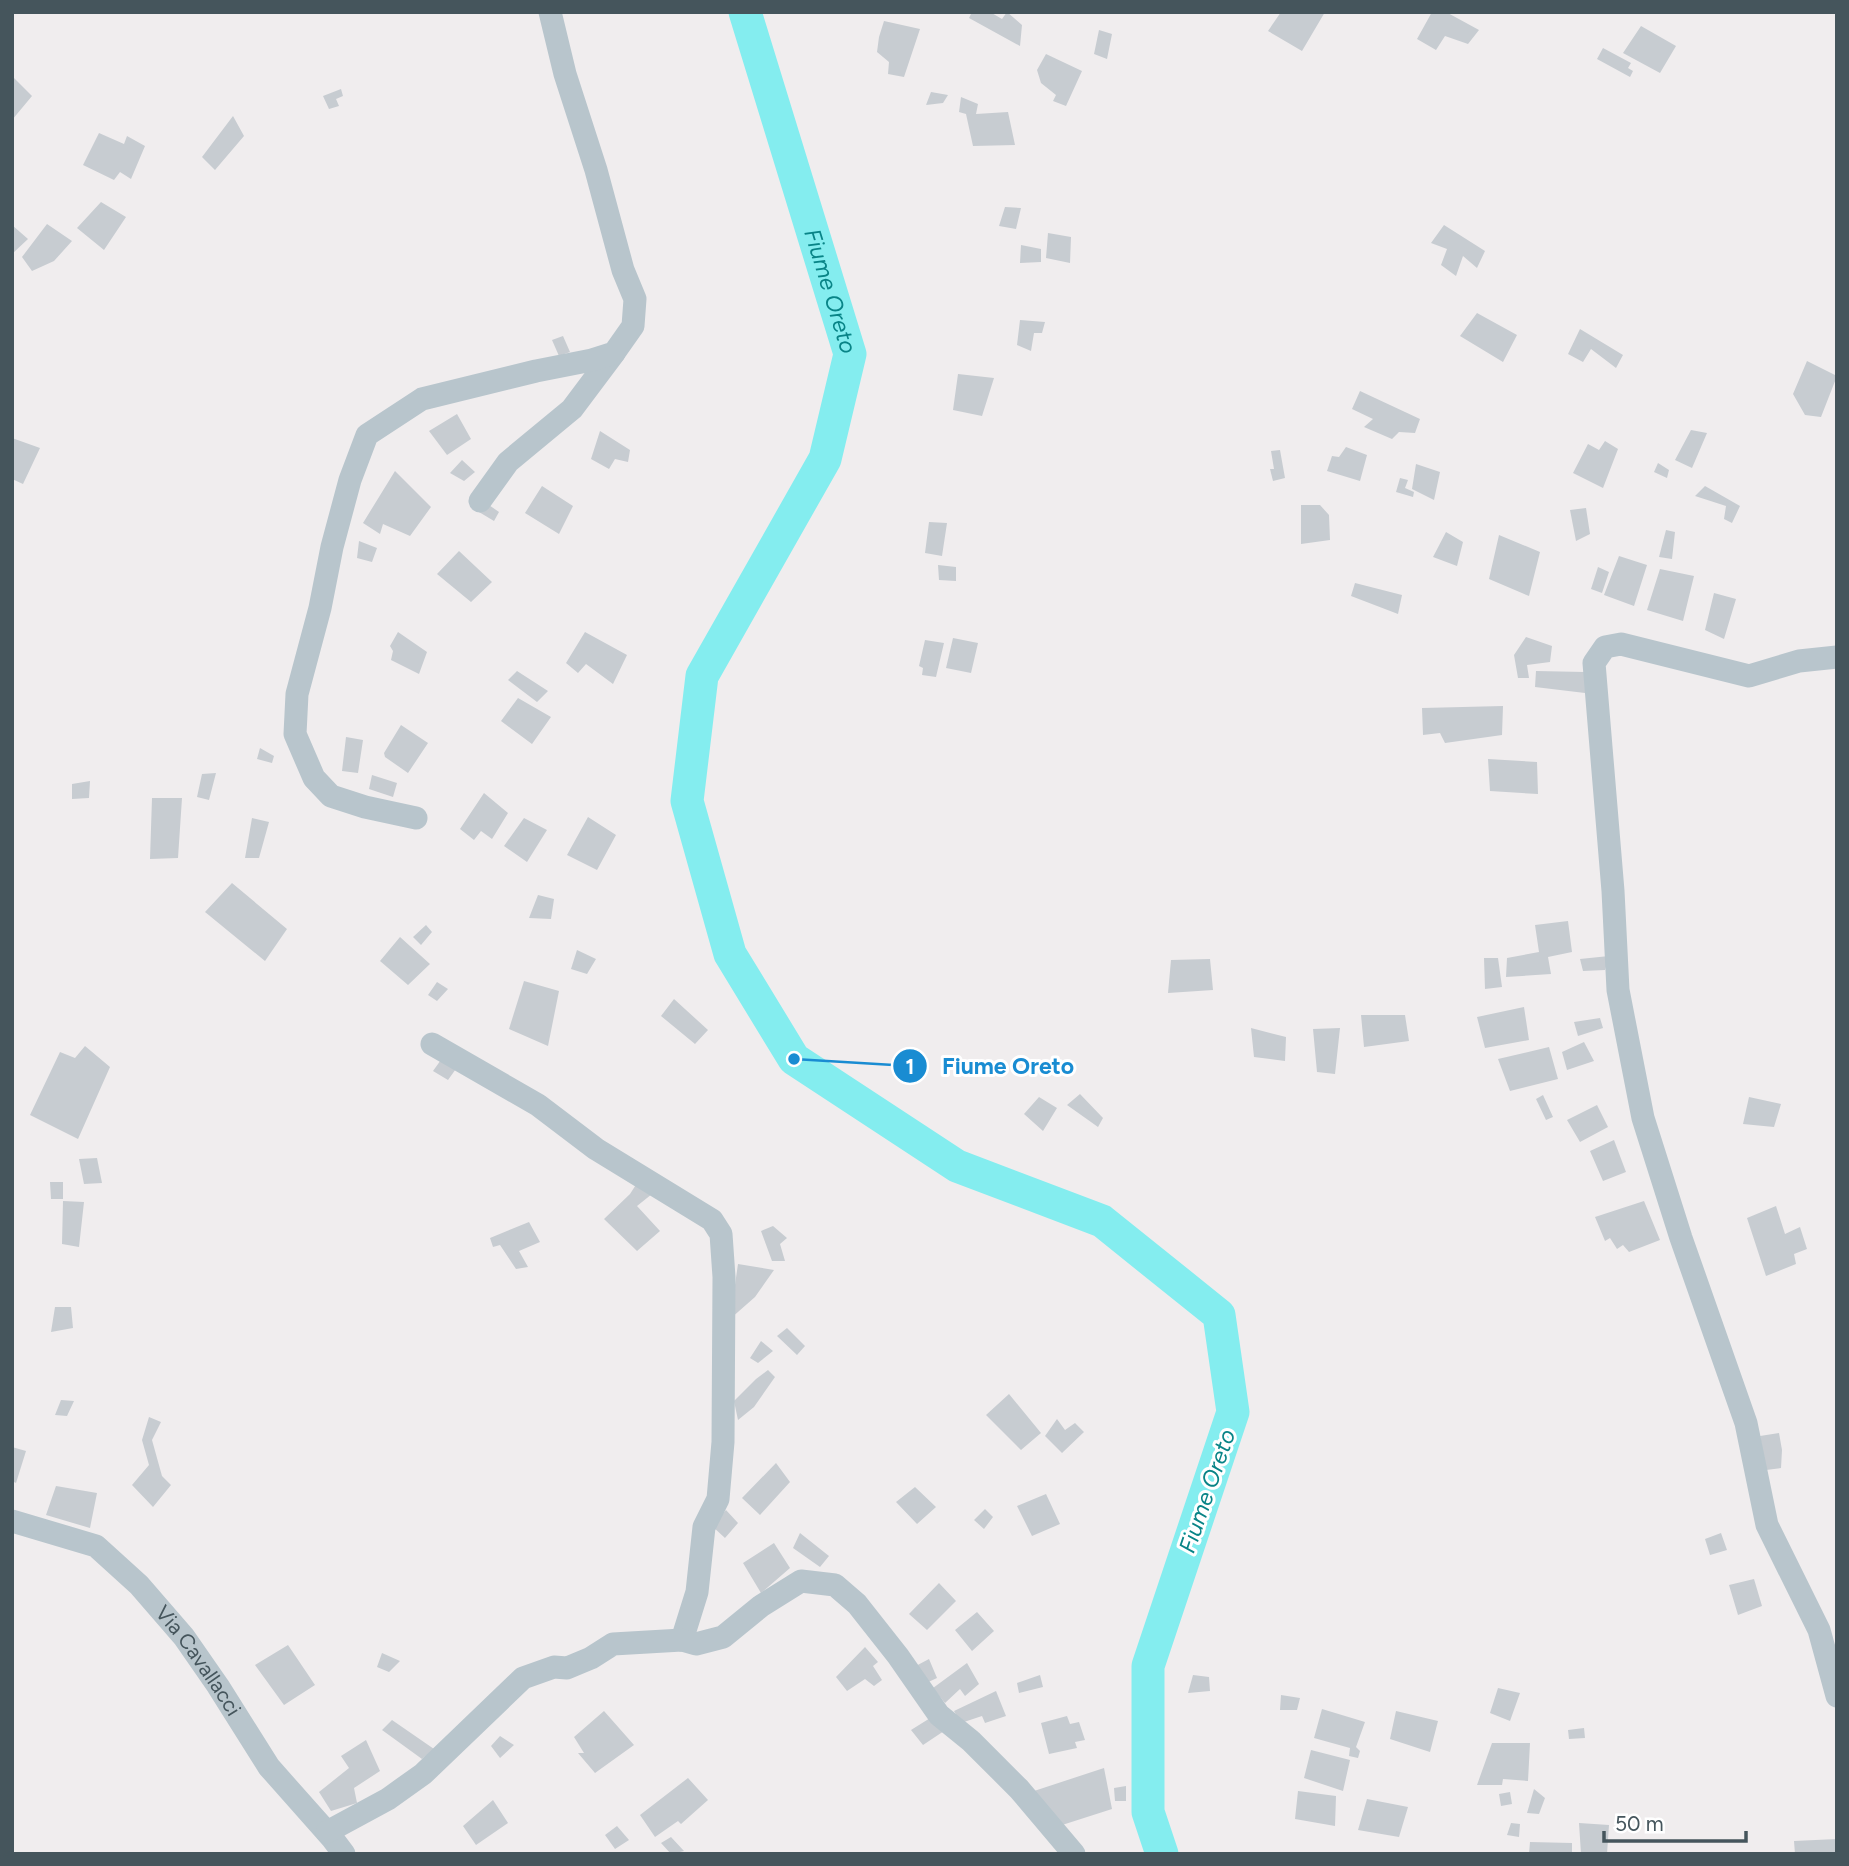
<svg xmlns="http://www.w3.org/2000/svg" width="1849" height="1866" viewBox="0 0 1849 1866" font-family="Figtree,sans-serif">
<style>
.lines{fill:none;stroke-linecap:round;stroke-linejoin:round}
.river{stroke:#84edef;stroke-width:33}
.building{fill:#c7ccd1}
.minor{stroke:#b8c5cc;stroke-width:23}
.labels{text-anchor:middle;stroke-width:6;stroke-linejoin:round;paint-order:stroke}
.street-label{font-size:21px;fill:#45555c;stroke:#fff}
.water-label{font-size:23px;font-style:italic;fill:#098487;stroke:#fff}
.leader{fill:none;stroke:#198cd2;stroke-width:2.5}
.callout-dot{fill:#198cd2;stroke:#fff;stroke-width:2.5}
.mark-label{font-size:21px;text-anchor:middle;font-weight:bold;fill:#fff}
.callout-label{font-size:23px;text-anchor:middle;font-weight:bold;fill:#198cd2;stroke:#fff;stroke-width:6;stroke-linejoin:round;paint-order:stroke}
</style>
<rect width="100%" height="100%" fill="#f0edee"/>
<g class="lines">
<path class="river" id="s1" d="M745,12L850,354L825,459L702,676L687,801L730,954L794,1059L957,1166L1102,1221L1219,1315L1233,1412L1148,1666V1812L1162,1854"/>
</g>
<path class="building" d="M972,12H990L1002,19L1007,12L1022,25L1020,46L969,18Z
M1281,12H1325L1302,51L1268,31Z
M1432,12H1446L1479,30L1468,44L1445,36L1436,50L1417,39Z
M884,21L920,29L904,77L888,74L889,62L877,52L879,37Z
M1641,26L1676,46L1660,73L1623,53Z
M1099,30L1112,34L1107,59L1094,54Z
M1603,48L1631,63L1628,68L1633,71L1630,77L1597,59Z
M1046,54L1082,71L1066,106L1053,101L1056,95L1041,83L1037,70Z
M12,76L32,96L12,120Z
M341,89L343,96L336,99L339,106L329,109L323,96Z
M931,92L948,95L943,103L926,105Z
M961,97L978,104L976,114L1008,112L1015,145L973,146L966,114L959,112Z
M233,116L244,136L215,170L202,157Z
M99,133L124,144L127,136L145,146L131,179L120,172L114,180L83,165Z
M101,202L126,217L104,250L77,228Z
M1005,207L1021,208L1016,229L999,226Z
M47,224L72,241L54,261L32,271L22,257Z
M12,225L28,239L12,254Z
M1444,225L1485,251L1477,268L1463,256L1456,276L1441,265L1447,249L1431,243Z
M1048,233L1071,237L1070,263L1046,258Z
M1021,245L1041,249V262L1020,263Z
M1477,313L1517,335L1503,362L1460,336Z
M1020,320L1045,322L1042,333H1034L1031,351L1017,345Z
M1580,329L1623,355L1616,368L1591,349L1583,362L1568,354Z
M563,336L570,352L559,356L552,340Z
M1807,361L1837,376L1821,417L1805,415L1793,394Z
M958,374L994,378L982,416L953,410Z
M1360,391L1420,419L1415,433L1399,432L1392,439L1364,427L1373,419L1352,409Z
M457,414L471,439L447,455L429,431Z
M1691,430L1707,433L1692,468L1675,460Z
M600,431L630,450L628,462L615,459L609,469L591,459Z
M12,438L40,448L23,484L12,479Z
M1605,441L1618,449L1603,488L1573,473L1588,444L1599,450Z
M1346,447L1367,455L1360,481L1327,471L1332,456L1339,457Z
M1280,450L1285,478L1273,481L1270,469H1274L1271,451Z
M462,460L475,472L464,481L450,473Z
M1658,463L1669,470L1667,478L1654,472Z
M1416,464L1440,472L1434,500L1412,489Z
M395,471L431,507L410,536L383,524L380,534L363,523Z
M1400,478L1408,480L1405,488L1414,492L1413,497L1396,492Z
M542,486L573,506L559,534L525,513Z
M1705,486L1740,506L1732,523L1724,519L1726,506L1695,496Z
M486,503L499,512L494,521L479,512Z
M1301,505H1320L1329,515L1330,540L1301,544Z
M1586,508L1590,534L1576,541L1570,510Z
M929,522L947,523L942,556L925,553Z
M1666,530L1675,532L1672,559L1659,557Z
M1446,532L1463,542L1457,566L1433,557Z
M1499,535L1540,552L1529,596L1489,579Z
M359,541L377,548L372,562L357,558Z
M459,551L492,582L471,602L437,574Z
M1619,556L1647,565L1634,606L1604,595Z
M938,565L956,567V581L939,580Z
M1598,567L1609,572L1602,593L1591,589Z
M1660,569L1694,576L1683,621L1647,610Z
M1355,583L1402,595L1398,614L1351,596Z
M1714,593L1736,599L1724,639L1705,630Z
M398,632L427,652L419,674L391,660L393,651L390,646Z
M585,632L627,655L613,684L586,664L578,673L566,663Z
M1526,637L1552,646L1550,662L1527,665L1529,678H1518L1514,655Z
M953,638L978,643L971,673L946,668Z
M925,640L944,643L936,677L922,675L923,668L919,666Z
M517,671L548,691L537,702L508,680Z
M1536,671L1585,672V693L1535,687Z
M518,698L551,717L532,744L501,721Z
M1503,706L1502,735L1445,743L1440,733L1423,735L1422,708Z
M401,725L428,743L408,773L385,757L384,753Z
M346,737L363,740L358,773L342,771Z
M260,748L274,756L272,763L257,759Z
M1488,759L1537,762L1538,794L1490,791Z
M216,773L209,800L197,797L202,774Z
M372,775L397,783L393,797L369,789Z
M90,781L89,798L72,799V784Z
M484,793L508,813L492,839L481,831L474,840L460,829Z
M152,798H182L178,858L150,859Z
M588,817L616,835L597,870L567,855Z
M252,818L269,822L259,858H245Z
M524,818L547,830L527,862L504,846Z
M232,883L287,929L265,961L205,912Z
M538,895L554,899L551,919L529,918Z
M1568,921L1572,952L1548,957L1551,974L1506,977L1507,958L1539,952L1535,925Z
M426,925L432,932L421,945L413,937Z
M400,937L430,964L408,985L380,961Z
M577,950L596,959L587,974L571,969Z
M1609,956L1605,970L1583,971L1580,959Z
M1484,958H1498L1502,987L1485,989Z
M1210,959L1213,990L1168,993L1171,960Z
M524,981L559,991L548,1046L509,1029Z
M437,982L448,989L437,1001L428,995Z
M674,999L708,1030L695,1044L661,1016Z
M1524,1007L1529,1040L1485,1048L1477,1017Z
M1361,1015H1405L1409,1041L1364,1047Z
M1600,1018L1603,1028L1578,1036L1574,1022Z
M1251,1028L1286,1037L1285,1061L1254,1057Z
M1340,1028L1335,1074L1317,1072L1313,1029Z
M1584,1042L1594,1061L1567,1070L1562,1052Z
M85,1046L110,1067L78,1139L30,1115L60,1052L75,1058Z
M1549,1047L1558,1079L1510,1091L1498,1059Z
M443,1057L458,1066L448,1080L433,1071Z
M1080,1094L1103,1118L1098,1127L1067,1105Z
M1543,1095L1553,1117L1546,1120L1536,1099Z
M1039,1097L1057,1108L1043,1131L1024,1114Z
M1749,1097L1781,1104L1774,1127L1743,1124Z
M1597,1105L1608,1127L1580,1142L1567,1120Z
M1614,1140L1626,1172L1603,1181L1590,1151Z
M97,1158L102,1183L84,1184L79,1159Z
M639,1180L652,1194L637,1206L660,1231L637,1251L604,1219L630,1194Z
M50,1182H63V1199H51Z
M63,1201L84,1202L79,1247L62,1244Z
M1644,1201L1660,1240L1629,1252L1623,1245L1617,1249L1610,1238L1605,1241L1595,1217Z
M1776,1206L1785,1234L1800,1227L1807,1249L1794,1254L1796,1264L1766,1276L1747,1218Z
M529,1222L540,1242L519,1251L528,1267L516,1269L500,1245L493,1247L490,1238Z
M773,1226L787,1238L780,1244L785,1261H772L761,1231Z
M738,1264L774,1270L755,1297L730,1319Z
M55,1307H71L73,1328L51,1332Z
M787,1328L805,1346L797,1355L777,1336Z
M761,1341L773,1351L758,1363L750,1358Z
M768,1370L775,1377L754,1407L738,1420L734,1401L756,1379Z
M1009,1394L1041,1433L1021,1450L986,1415Z
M61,1400L74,1401L67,1416L55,1415Z
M149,1417L161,1422L152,1440L162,1476L171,1485L153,1507L132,1485L149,1465L142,1440Z
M1057,1419L1065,1430L1075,1423L1084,1432L1062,1453L1045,1436Z
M1779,1433L1782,1450L1781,1468L1766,1470L1760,1436Z
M12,1447L26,1451L16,1483L12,1481Z
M776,1463L790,1482L760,1515L742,1498Z
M56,1486L97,1493L90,1528L46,1515Z
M915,1487L936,1507L917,1524L896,1502Z
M1046,1494L1060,1524L1032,1536L1017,1506Z
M985,1509L993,1517L984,1529L974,1520Z
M726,1510L738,1523L725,1538L712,1526Z
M800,1533L829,1556L820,1567L793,1548Z
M1721,1533L1727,1550L1710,1555L1705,1539Z
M774,1543L790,1568L761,1593L743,1563Z
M1754,1579L1762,1606L1738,1615L1729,1585Z
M939,1583L956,1601L927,1630L909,1614Z
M977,1612L994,1631L972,1651L955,1630Z
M288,1645L315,1685L284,1705L255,1665Z
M865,1647L878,1662L873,1666L882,1680L874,1686L865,1679L847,1691L836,1677Z
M382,1653L400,1661L389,1672L377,1667Z
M929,1659L937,1678L924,1684L912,1668Z
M967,1663L979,1684L965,1696L960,1689L945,1703L933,1688Z
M1040,1675L1043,1687L1019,1693L1017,1683Z
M1193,1675L1209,1677L1210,1691L1188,1693Z
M1498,1688L1520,1693L1510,1721L1490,1713Z
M996,1691L1006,1716L985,1723L982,1716L961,1723L954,1711Z
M1281,1695L1300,1698L1297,1710H1280Z
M1322,1709L1365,1722L1356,1747L1360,1751L1358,1758L1349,1756L1350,1748L1314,1738Z
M604,1711L634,1745L595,1773L578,1753H584L574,1737Z
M1396,1711L1438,1721L1430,1752L1390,1739Z
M935,1715L944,1731L923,1745L911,1730Z
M1067,1716L1070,1724L1079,1722L1085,1740L1075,1742L1077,1748L1049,1754L1041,1723Z
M392,1720L434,1749L422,1759L382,1730Z
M1584,1728L1585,1738L1569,1739L1568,1730Z
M500,1736L514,1745L500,1758L491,1746Z
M366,1740L380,1771L354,1788L357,1803L331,1811L319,1792L349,1768L341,1756Z
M1492,1743H1530L1528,1781L1503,1779L1502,1785H1477Z
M1311,1750L1350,1760L1343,1791L1304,1778Z
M1104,1768L1112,1809L1059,1826L1031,1792Z
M688,1778L708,1800L681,1824L678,1821L655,1837L640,1815Z
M1126,1786V1801H1115L1114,1788Z
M1534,1789L1545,1798L1539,1814L1527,1813Z
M1298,1791L1336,1796L1335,1826L1295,1819Z
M1510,1792L1512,1804L1501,1806L1499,1794Z
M1367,1799L1408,1807L1399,1837L1358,1830Z
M493,1800L508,1823L476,1845L463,1826Z
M1511,1823L1520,1824L1519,1837L1507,1835Z
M1579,1823L1609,1825L1607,1854H1581Z
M617,1826L629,1840L615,1849L605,1835Z
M671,1837L684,1851L671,1854L661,1843Z
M1837,1839V1854H1795L1794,1841Z
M1530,1842L1572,1843V1854H1529Z"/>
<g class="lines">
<g class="minor">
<path d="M480,501L508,462L572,409L614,353"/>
<path d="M1837,657L1799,661L1749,676L1621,644L1605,647L1594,663L1613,891L1618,990L1643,1118L1681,1238L1746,1423L1767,1525L1819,1630L1837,1696"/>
<path d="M416,818L365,807L331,796L314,778L295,734L297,694L320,608L332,547L350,480L367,435L422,399L536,371L592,360L614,353L633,326L635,299L623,270L596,170L565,74L550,12"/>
<path d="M432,1044L538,1105L596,1149L712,1220L721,1234L724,1277L723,1442L718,1499L704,1527L697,1592L682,1640"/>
<path id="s2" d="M12,1521L96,1546L139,1585L184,1637L218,1686L269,1767L332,1838L344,1854"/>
<path d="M327,1832L388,1799L423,1774L523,1678L554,1667L567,1668L591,1658L613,1644L682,1640L696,1644L723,1637L761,1606L801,1581L835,1585L857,1604L898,1656L939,1715L971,1741L1019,1789L1074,1854"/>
</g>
</g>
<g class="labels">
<g class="street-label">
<text dy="7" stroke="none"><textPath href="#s2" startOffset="242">Via Cavallacci</textPath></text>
</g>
<g class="water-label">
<text dy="8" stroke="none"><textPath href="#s1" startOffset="292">Fiume Oreto</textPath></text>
<text transform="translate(1207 1491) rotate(-71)" y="8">Fiume Oreto</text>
</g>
</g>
<path class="leader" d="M794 1059L910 1066"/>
<g class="callout-dot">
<circle cx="794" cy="1059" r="7"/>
<circle cx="910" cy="1066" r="18"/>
</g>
<g class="mark-label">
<text x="910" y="1074">1</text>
</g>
<g class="callout-label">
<text x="1008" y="1074">Fiume Oreto</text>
</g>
<rect width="1849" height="1866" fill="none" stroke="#45555c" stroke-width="28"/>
<path d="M1604 1831v10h142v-10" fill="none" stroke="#45555c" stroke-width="3.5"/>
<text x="1615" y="1831" font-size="21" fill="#45555c" stroke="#ffffff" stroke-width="5" paint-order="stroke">50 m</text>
</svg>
